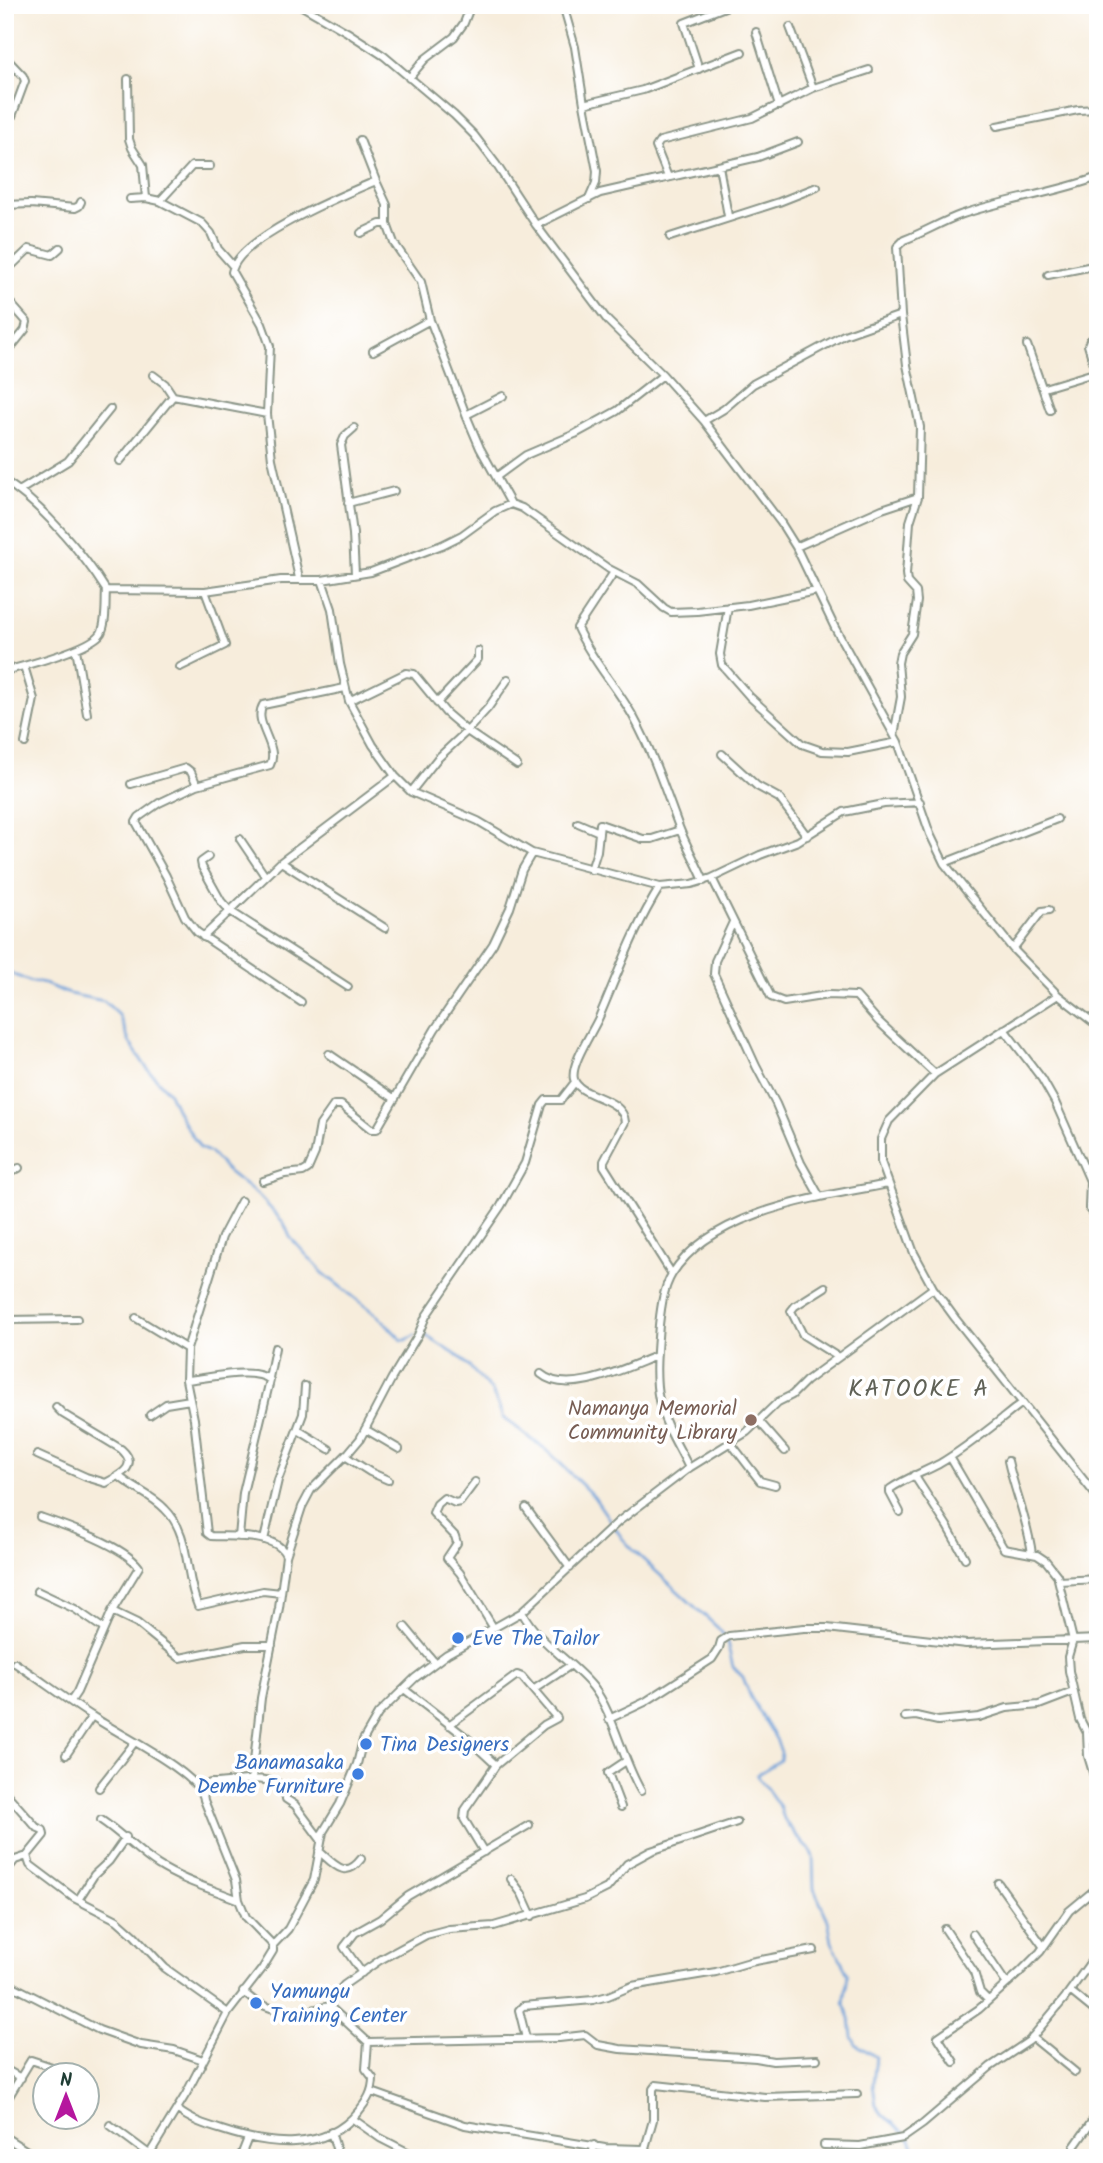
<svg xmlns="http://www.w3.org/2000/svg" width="1103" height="2163" viewBox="0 0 1103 2163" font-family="Kalam,sans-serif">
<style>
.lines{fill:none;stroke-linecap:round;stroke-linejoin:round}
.stream{stroke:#6ea0d9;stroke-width:2.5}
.minor-casing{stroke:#8b9588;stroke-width:10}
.minor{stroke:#fff;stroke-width:6}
.education-dot{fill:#8d6e63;stroke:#fff;stroke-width:2.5}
.shop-dot{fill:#3f7fe0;stroke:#fff;stroke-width:2.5}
.labels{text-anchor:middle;stroke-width:7;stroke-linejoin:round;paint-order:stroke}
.education-label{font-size:21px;fill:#785e54;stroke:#fff;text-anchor:end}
.shop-label{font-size:21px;fill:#366cbe;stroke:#fff;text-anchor:start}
.quarter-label{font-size:24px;letter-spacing:2px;fill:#606257;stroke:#fff}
</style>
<rect width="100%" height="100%" fill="#fff"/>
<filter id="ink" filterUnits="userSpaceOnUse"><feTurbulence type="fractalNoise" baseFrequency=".0143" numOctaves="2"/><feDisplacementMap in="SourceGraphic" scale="14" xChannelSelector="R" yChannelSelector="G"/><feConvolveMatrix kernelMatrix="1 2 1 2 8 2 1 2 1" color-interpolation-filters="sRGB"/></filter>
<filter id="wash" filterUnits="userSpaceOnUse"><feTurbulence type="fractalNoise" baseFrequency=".00686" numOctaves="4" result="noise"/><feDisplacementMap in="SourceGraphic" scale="28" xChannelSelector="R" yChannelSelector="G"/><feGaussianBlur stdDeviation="1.57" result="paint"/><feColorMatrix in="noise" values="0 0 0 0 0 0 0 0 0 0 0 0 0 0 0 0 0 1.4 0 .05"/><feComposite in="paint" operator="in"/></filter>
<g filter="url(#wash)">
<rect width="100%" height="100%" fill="#f7eddc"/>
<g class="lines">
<path class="stream" d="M5,971L31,982H40L69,994L104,1001L119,1015L130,1043L146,1067L169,1093L178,1113L200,1148L211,1153L226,1170L260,1197L284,1223L290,1237L323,1273L379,1317L402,1340H406L415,1335
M420,1332L461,1358L492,1391L503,1417L552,1455L594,1497L622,1538L635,1552L718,1628L726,1638L733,1667L743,1677L751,1698L776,1739L781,1752L780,1760L757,1775L780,1807L784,1820L805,1846L810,1849L813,1857L814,1889L828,1920L832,1942L848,1974L844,2004L850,2018L852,2037L856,2044L876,2057L873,2084L876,2105L883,2115L908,2135L917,2158"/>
</g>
</g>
<g filter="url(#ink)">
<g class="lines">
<defs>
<path id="minor" d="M300,5L347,32L384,56L454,115L474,135L496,164L536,225L608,321L663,375L704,421L781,523L796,547L835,628L898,742L930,834L944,863L1013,949L1058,995L1098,1026
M563,5L575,47L584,104
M790,27L813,88
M756,32L779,106
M5,57L23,76L25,81L5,135
M699,69L684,23L730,5
M409,78L425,59L454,37L464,23L471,5
M128,79L129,139L132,148L143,165L146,198
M997,126L1078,110L1098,109
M719,166L728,216
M668,177L656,147L660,141L752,118L813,88L869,70
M376,181L387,205V224
M130,199L146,198L160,201L202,223L211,233L218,249L233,266
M589,199L596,183L597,171L584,104L643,90L742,52
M160,201L192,166H210
M5,205L31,204L75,208L79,206L81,202
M536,225L600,193L758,157L798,142
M361,233L380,224H387L394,243L421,282L430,320L466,415L480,448L511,504
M670,237L779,202L817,187
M5,272L29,249L52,255L60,248
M1048,275L1098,265
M5,297L27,322L25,330L5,355
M1027,345L1050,410
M373,351L430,320
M153,375L165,384L173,396
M1044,388L1094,373L1095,368L1088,345L1090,340L1098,337
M466,415L503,396
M704,421L724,409L753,384L844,335L901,315
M354,428L345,436L341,445L353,534L355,574
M120,461L173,396L267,414
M496,477L526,455L575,434L617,411L663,375
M5,481C42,505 83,553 106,590L205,591L281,580H322L371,572L442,545L462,535L495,511L511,504L522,508L609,569L638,584L664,608L671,612L697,611L748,605L816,591
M19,491L68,461L110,409
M348,503L394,491
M796,547L882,509L918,497
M614,572L577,628C592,661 617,687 634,718C653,753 665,790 679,827C686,845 696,862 704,881
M299,578L272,459L267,414L270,346L262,324L232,272C237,238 345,194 376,181L360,140
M322,580L332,609L340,664L349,701L373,745L395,776L411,792L478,821L532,853L660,887L692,884L712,878L760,855L798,841L844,812L884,804L920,802
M728,607L720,654L722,665L750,697L802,744L822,751L848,752L898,742
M76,649L87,714
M24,666L34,699L25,743
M180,667L225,645L205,591
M5,671C24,666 92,648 101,633C107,622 105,602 106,590
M349,701L406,673L414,674L446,713L467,731L517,765
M437,703L478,659V651
M894,735L901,697L898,663L900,653L912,634L917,601L916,592L907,582L906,574L910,522L918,497L920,427L907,365L901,315L897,247L904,240C923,233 941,222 960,215C1005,199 1053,194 1098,177
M722,754L757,786L779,798L807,836
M131,784L186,768L191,772L197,785
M411,792L437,759L467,731L488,708L508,679
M578,823L599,832
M240,839L265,876
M208,857L201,862L202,867L221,901L230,911L348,987
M281,862L385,928
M944,863L1057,819
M591,870L597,851L600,824L643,839H652L680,830
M712,878L771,997L784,1002L828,995L856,996L878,1021L935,1074
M660,887C634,928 619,971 600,1015C594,1030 570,1064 574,1079C579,1098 623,1096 625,1122L604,1161V1166L672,1274
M733,922L715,961L714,974L756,1066L776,1104L801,1163L820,1197
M203,937L281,862L395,776
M1013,949L1042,911L1049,910
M1058,995L935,1074L889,1121L881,1139V1162L914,1253L933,1288L955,1318L1098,1498
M301,1002L197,932L185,917L166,876L136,822L139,817L159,803L197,785L270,765C280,747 252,723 263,705L345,688
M1004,1029L1042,1079L1055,1102L1090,1181L1089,1208L1098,1218
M329,1054L395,1099
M5,1175L19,1168
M263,1181L285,1174L303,1172L308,1169L315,1153L320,1125L334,1105H341L371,1129H377L435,1029L493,944L510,908L522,870L532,853
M825,1287L795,1306L791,1311L803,1335L838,1357
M136,1318L187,1349L186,1380L194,1419L207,1533L211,1536C232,1537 278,1533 286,1556L279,1608L261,1698L252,1779
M5,1320L77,1319
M187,1349L222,1237L241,1201
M541,1374C568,1397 627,1367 656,1356
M269,1378L275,1348
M186,1380C207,1379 253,1366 270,1380L243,1493L239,1537
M150,1415L166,1404L190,1400
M758,1420L785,1451
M365,1429L399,1449
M298,1430L329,1449
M730,1442L760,1481L775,1485
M37,1455L86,1477L106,1483C120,1475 140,1466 121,1449L63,1414L56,1407
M345,1456L370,1472L388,1480
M950,1457L1004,1549L1037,1555L1046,1561L1057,1575L1073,1640L1068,1657L1069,1671L1080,1719L1087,1733L1088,1756L1098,1789
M1008,1461C1015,1493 1028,1521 1032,1554
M689,1468C679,1447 663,1423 659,1400C654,1376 657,1350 659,1325C661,1308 663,1289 672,1274C712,1210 821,1197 888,1184
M914,1475L947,1526L965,1558
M120,1477C134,1489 152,1495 165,1509C191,1534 184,1574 198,1606L263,1591L281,1593
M475,1482L460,1502L455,1503L444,1498L437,1504L433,1513L455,1536L457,1543L447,1558L460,1573L493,1627
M526,1508L570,1568
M900,1512L890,1493V1489C906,1478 922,1473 939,1464C968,1447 995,1424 1022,1403
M40,1517C66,1526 123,1545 139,1567L112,1611L77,1692L71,1701
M264,1540L278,1480L303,1414L305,1386
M286,1556L302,1507L311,1490L349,1452L360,1439L392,1378L418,1335L426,1316L501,1206L525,1163L542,1105L546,1100H561L575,1082
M1059,1581L1098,1579
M37,1591L75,1609L104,1629
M112,1611L137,1623L180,1658L245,1645H272
M522,1612C538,1643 572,1661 593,1687C614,1714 622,1759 641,1791
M405,1627L435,1663
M15,1663C42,1681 68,1701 95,1718C117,1733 203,1775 204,1800L236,1880L239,1900L246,1917L273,1945
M404,1689L467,1738L496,1765
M533,1690L571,1665
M905,1717L916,1716L938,1721L979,1717L1007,1708L1039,1705L1073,1692
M609,1719L645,1702L712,1659L719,1648L721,1641L729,1636L804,1628H827L966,1644L1098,1639
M449,1725L517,1675L522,1677L557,1718L544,1725L496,1765L465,1810L464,1819L484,1852
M66,1755L92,1716
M99,1788L135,1742
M5,1792L36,1827L43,1830L44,1835L27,1856L30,1865L74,1898L117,1920L134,1935L165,1968L228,2013
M204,1794L210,1783C235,1784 261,1772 285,1787L286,1799L295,1805L321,1840
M621,1807L608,1773L626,1761
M101,1820C122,1834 138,1852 158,1865C183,1881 212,1889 239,1900
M319,1851C334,1864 345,1880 361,1859
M5,1873L15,1860L27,1856
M511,1879L522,1894L532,1916
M998,1883L1043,1946
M78,1900L94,1875L109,1861L126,1837
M945,1929L974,1972L980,1992L988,2000
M973,1934L1006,1983
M362,1973L344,1947L355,1933L380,1919L408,1896L529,1825
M5,1982L99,2030L141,2045L174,2050L203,2060
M1070,1991L1096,2012
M243,1992L257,2003L290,2015L329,2006L368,2042L559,2038L585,2035L598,2045L620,2049L756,2058L773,2061L817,2059
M329,2006L335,1995L344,1985L380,1960L426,1935L449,1929L494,1926L585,1899L607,1888L627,1864L651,1851L737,1822
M1032,2037L1075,2072
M526,2038L519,2010L523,2006L593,2000L608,1996L632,1986L716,1972L750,1962L814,1950
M954,2062L938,2037L979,2009L1019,1973L1040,1952L1069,1911L1098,1887
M5,2069L21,2078
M372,2092L465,2125L605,2148L643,2149L645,2148L653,2120V2089L656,2085L765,2097L857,2094
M5,2103L31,2060L79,2076
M178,2110C190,2120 206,2125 222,2130C267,2145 325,2153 358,2112C367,2101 373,2092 373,2078L366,2069L368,2042
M353,2119L380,2138L419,2158
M110,2125L149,2154
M331,2132L339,2158
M5,2137L38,2158
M824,2145L860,2146L903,2138L923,2124L990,2067L1029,2041L1064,1999L1098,1952
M1074,2147L1098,2113
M645,2148L650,2158
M147,2158L186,2094L228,2013L262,1969L273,1951V1945L288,1929L314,1880L323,1832L340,1804L357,1764L363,1740L378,1714L415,1678L447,1654L522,1612L618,1522L689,1468L747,1432L778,1402L792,1395L806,1381L933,1288
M240,2158L248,2138
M592,2158L594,2145"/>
</defs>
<use href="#minor" class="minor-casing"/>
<use href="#minor" class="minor"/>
</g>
</g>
<circle class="education-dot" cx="751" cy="1420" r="7"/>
<g class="shop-dot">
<circle cx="458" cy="1638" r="7"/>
<circle cx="366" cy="1744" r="7"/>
<circle cx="358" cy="1774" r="7"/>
<circle cx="256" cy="2003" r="7"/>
</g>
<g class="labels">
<g class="education-label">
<text x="737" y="1415">Namanya Memorial<tspan x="737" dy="24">Community Library</tspan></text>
</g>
<g class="shop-label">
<text x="472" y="1645">Eve The Tailor</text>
<text x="380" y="1751">Tina Designers</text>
<text x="344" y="1769" text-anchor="end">Banamasaka<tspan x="344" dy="24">Dembe Furniture</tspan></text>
<text x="270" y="1998">Yamungu<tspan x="270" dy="24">Training Center</tspan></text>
</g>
<g class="quarter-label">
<text x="919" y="1396">KATOOKE A</text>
</g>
</g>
<rect width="1103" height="2163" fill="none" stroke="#fff" stroke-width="28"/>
<g transform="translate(66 2096)"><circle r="33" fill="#ffffff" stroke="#a5b1ae" stroke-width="2"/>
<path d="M0-5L12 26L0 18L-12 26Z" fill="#b5179e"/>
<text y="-10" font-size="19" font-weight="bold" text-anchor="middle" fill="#1f3d34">N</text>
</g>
</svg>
